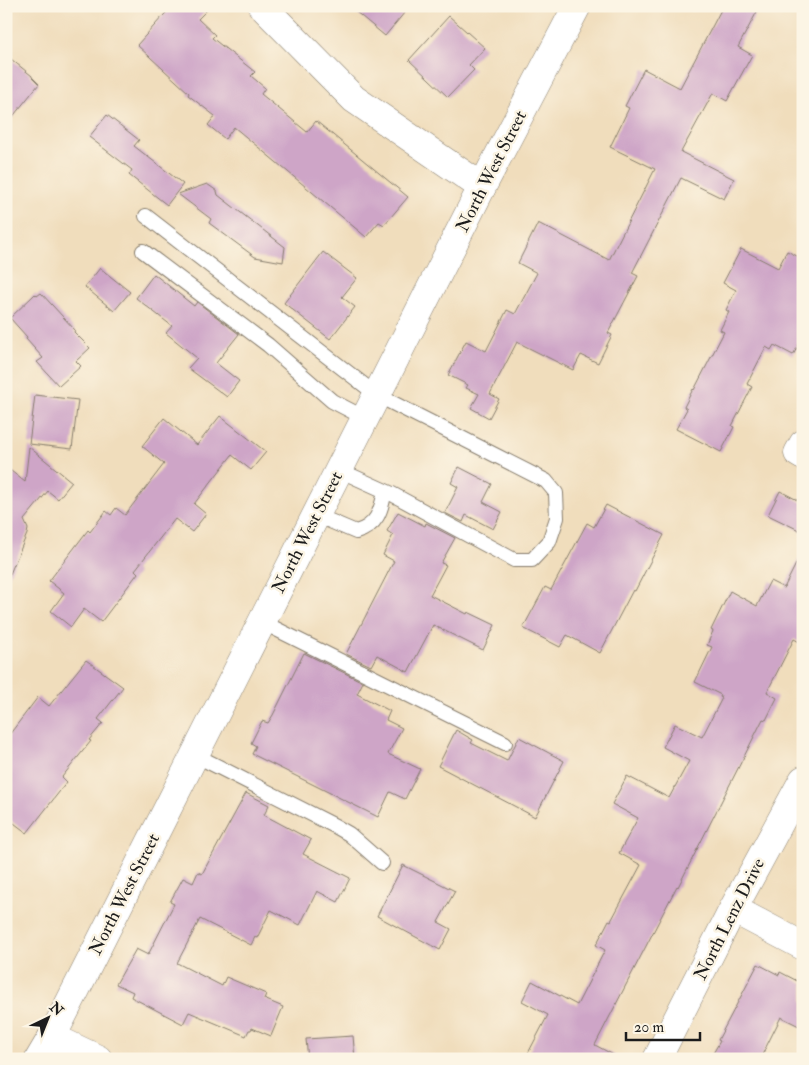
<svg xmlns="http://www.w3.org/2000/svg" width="809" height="1065" viewBox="0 0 809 1065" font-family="'IM FELL Double Pica',serif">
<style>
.building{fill:#cea5c7}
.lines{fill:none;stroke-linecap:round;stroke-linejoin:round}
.service-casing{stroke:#867c6c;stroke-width:16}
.minor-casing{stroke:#867c6c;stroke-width:29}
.tertiary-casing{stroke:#867c6c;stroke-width:29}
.service{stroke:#fff;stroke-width:14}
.minor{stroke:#fff;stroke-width:28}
.tertiary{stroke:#fff;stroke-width:28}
.labels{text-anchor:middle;stroke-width:5;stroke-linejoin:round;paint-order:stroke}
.street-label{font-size:18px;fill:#1c1c1c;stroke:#fcf5e5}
</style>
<rect width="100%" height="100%" fill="#fcf5e5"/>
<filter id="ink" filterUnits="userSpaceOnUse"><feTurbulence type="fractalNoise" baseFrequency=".02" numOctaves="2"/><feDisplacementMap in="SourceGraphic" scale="10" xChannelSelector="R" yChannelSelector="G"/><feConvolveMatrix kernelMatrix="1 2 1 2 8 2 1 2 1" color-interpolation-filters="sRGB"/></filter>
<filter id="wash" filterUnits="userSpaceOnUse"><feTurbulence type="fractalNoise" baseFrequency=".0096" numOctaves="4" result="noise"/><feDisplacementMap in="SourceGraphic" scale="20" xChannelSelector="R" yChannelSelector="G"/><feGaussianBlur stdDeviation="1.12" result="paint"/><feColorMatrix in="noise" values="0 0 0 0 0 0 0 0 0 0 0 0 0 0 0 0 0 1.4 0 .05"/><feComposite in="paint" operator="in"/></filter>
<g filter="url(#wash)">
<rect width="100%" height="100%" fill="#f0ddbc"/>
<g id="blocks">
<path class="building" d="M172,6H211L198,19L215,35L212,38L255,72L251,76L265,88L261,94L307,132L316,121L408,197L384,225L379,222L366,237L234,127L225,139L208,125L215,116L188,95L189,93L137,45Z
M349,6H410L385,36Z
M723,6H760L738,47L752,55L727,101L713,93L681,152L734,179L724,199L681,178L632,273L638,276L608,333L612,335L598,363L581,355L573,370L517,342L490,394L499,399L489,418L471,408L479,394L466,388L468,385L448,375L466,341L486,351L507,310L515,314L537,273L518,263L538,223L609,260L655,169L610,147L629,108L625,106L644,69L680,88Z
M449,16L485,48L469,65L474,70L448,97L409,60Z
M6,55L32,76V77L39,84L6,125Z
M107,115L139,140L134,146L183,184L167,205L129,175L132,170L89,137Z
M207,184L217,191L218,195L285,247L283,262L255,257L209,223L211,219L178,194Z
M741,249L778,268L787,251L803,259V337L793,355L774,345L771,350L766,347L747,384L752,387L732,426L734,427L721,452L676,429L687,409L684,407L693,389L694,390L724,332L720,330L729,312L726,310L736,290L723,283Z
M323,252L357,278L342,297L355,307L330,339L284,303Z
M100,268L130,292L114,311L85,287Z
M154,274L194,306L197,302L239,334L216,363L239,381L227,397L188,368L197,358L166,333L172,326L136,298Z
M41,293L75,330L74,332L90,348L76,361L81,366L59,386L37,362L43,358L26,339L27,337L10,318L35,294L37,296Z
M35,395L78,400L72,449L29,444Z
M220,416L266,452L251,470L232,455L194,504L206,514L192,532L175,519L135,570L138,573L101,622L84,609L71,627L51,611L64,593L49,581L88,530L90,532L106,511L111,515L116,508L125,515L164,464L142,446L164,418L197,445Z
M29,447L72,482L58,499L48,491L24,520L28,529L27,534L7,581L6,467L25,482Z
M459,467L492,484L483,502L502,512L493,529L466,515L463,522L445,513L458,487L451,483Z
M780,491L803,503V532L768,515Z
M606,505L664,535L635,591L633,590L600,653L567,635L560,647L523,628L545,587L551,590L587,523L594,527Z
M398,512L425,526L426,523L455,538L441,563L446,565L430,595L467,614L468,612L495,625L483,650L433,625L408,672L377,655L371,666L346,654L394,561L383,555L393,535L387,531Z
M803,550V644L794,639L767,692L777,698L766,720L763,719L678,887L677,886L595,1045L621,1059H525L548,1015L522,1001L532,981L577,1005L605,950L596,945L609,920L611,921L641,865L619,853L638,818L612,804L627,776L669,798L689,761L663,747L675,724L702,737L722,698L720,697L721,695L695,682L712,647L707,645L713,631L711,630L730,591L757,606L770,581L784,588Z
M304,653L363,682L357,694L390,711L386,720L402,728L388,754L420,769L405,799L390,792L378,817L252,754L256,746L251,743L262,721L268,723L273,715Z
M86,660L123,687L98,719L103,723L89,740L91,741L62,777L67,782L27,833L6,817V739L38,697L49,706Z
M456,730L473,740L471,743L507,761L519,737L564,761L535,817L438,766Z
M246,793L269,805L264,815L311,840L303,854L350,878L338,902L317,891L300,925L271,910L257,938L255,937L251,945L200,919L177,963L222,986L226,977L266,994L264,999L283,1007L271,1036L252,1028L251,1030H249L246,1036L189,1012L183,1024L131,997L133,992L116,984L136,949L148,955L174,904L170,902L183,878L193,883L198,872L202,874Z
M403,865L455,891L438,922L451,929L440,950L377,916Z
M758,964L779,975L780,972L803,984V1028L781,1017L760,1059H710L720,1041L718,1040Z
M353,1036L355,1059H308L306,1039Z"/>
</g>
</g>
<g filter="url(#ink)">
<use href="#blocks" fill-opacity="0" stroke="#867c6c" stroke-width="1"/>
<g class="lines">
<defs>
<path id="service" d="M146,216L377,395L546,481L556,493L557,518L549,542L532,560H514L392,494L339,470
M143,251L268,345L332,401L365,418
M316,515L356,532C377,526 381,511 385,491
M262,622L505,743
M195,755L335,826L349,834L382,863"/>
<path id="minor" d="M262,6L354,99L482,187
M803,444L798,453L803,456
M733,909L803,946
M52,1037L98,1059
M657,1059L733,909L803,780"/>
<path id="tertiary" d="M39,1059L52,1037L482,187L577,6"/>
</defs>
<use href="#service" class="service-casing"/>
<use href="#minor" class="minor-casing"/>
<use href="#tertiary" class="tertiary-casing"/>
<use href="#service" class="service"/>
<use href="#minor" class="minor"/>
<use href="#tertiary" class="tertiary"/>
</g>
</g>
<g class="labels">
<g class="street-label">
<text transform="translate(491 171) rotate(-63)" y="6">North West Street</text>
<text transform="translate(307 532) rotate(-63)" y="6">North West Street</text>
<text transform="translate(124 894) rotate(-63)" y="6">North West Street</text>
<text transform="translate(729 919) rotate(-63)" y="6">North Lenz Drive</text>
</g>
</g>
<rect width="809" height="1065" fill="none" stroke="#fcf5e5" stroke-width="25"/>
<g transform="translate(48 1018) rotate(43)" stroke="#fcf5e5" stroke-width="4" paint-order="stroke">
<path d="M0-4L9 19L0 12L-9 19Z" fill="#1c1c1c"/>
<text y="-8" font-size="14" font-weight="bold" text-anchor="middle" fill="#1c1c1c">N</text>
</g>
<path d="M626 1032v8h74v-8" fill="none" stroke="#1c1c1c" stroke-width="2.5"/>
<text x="634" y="1032" font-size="15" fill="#1c1c1c" stroke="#fcf5e5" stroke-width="4" paint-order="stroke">20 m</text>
</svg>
